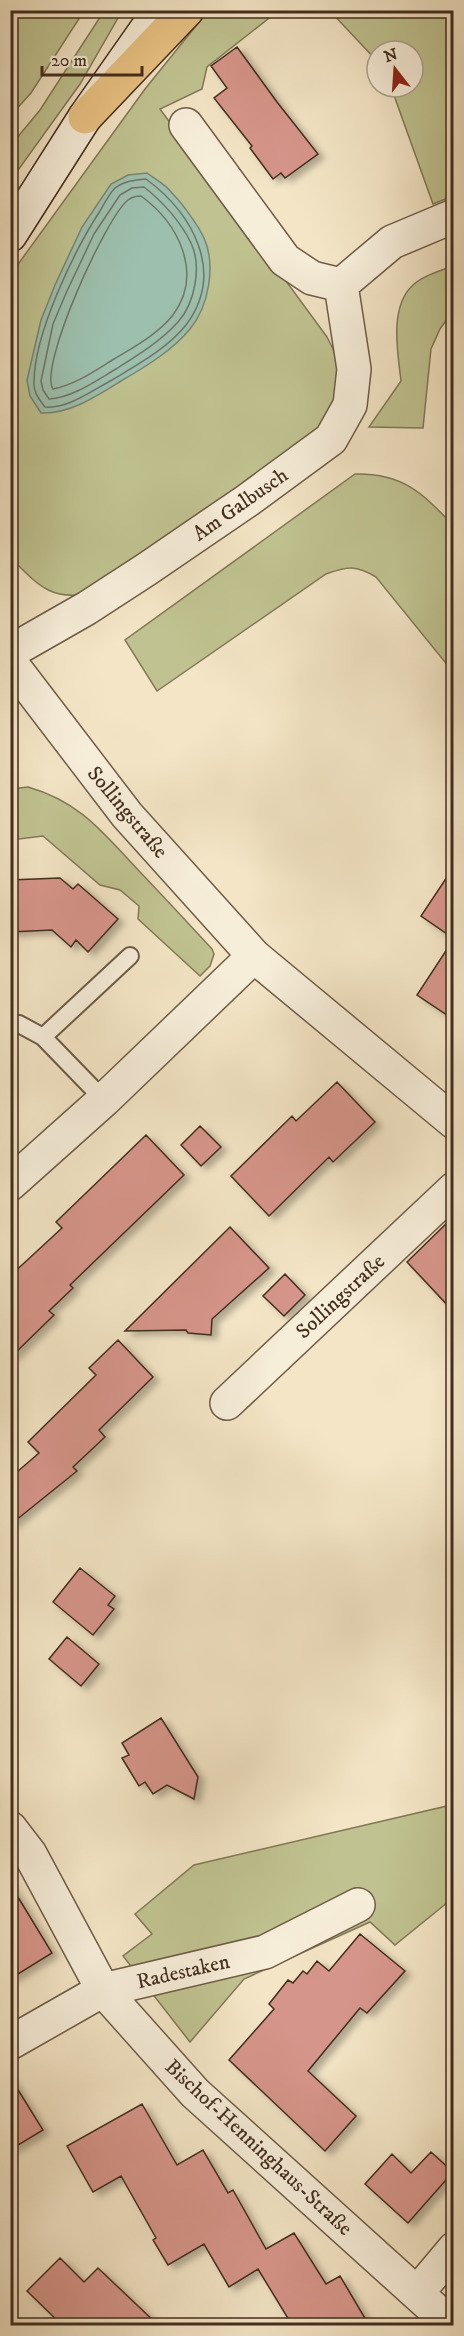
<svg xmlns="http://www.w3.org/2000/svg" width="464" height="2336" viewBox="0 0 464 2336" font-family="'IM FELL DW Pica',serif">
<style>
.green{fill:#c0c391;stroke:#827857;stroke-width:1.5}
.water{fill:#9dc0ae;stroke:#798574;stroke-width:1.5}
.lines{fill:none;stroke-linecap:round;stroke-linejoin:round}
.shore{stroke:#707666;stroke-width:1.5}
.building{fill:#d6958a;stroke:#432d1d;stroke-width:1.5;filter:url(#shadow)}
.lane-casing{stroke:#6f5b47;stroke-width:20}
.street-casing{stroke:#6f5b47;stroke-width:36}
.secondary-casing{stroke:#432d1d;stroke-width:36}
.primary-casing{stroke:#432d1d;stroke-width:36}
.lane{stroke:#f7eeda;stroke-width:16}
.street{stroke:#f7eeda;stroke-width:33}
.secondary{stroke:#f7eeda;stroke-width:33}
.primary{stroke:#eac283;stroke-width:33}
.labels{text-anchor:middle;stroke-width:5;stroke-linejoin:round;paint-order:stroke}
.street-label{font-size:21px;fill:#432d1d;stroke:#f7eeda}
</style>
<defs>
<filter id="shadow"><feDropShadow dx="6" dy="4" stdDeviation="3" flood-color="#0004"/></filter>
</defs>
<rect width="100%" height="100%" fill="#f3e5c6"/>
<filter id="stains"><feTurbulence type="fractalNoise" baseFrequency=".00333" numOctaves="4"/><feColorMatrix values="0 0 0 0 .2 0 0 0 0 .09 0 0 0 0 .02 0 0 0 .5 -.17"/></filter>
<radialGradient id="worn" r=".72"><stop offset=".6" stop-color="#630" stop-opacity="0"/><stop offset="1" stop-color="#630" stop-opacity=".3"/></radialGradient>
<path class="green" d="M21,10L84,11L31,93L11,115V28Z
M104,11H122L80,84L11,180V145L40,110Z
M208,11H278L207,67L202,89L160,109L327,337C347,372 344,405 314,433L91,593C51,602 37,584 11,558V274L145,89Z
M330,11H453V196L433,204L391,87H413V51H377V61Z
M453,266V311L440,329L431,349L423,428L369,427L401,381C398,354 389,308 412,286C422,276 440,271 453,266Z
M355,474C403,473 422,493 453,525V672L376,577C356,565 348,566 326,574L157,691L125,640Z
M28,787C81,802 104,834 140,872C164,897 188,923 212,949L214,954L210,966L200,976L138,919L139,906L120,890L100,885L43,836L11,840V789Z
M453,1801V1898L395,1945L370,1922L244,1979L190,2042L123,1956L152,1934L135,1914L194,1865L451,1805Z"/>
<path class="water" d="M147,173C155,179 166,185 172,193C182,203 198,225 204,238C216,265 209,306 190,329C172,351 145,367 121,381C97,396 70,414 41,413L30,396L27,380L41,320L55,285L82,227L111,184L128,175Z"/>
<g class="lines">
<path class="shore" d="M146,179C192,213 226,272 186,325C168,348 137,365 112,380C93,390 68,409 45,407C39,399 33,392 34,382C34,334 74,251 100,211C104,204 109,194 115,188C124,181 135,180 146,179Z
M144,187C162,201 181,222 191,243C202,266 195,303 178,322C161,341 138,355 116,369C97,380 72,398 49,399L43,390L41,381L53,324L67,291L94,234L120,195L132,188Z
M141,196C178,223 204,273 173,315C158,334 134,347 114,359C96,370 75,385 53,389C38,367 106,217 128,200C132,197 136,196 141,196Z"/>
</g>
<path class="building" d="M237,47L277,102L318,154L285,178L281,173L273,179L250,148L252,146L214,98L227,88L211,66Z
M453,868V938L421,916Z
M60,878L73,889L78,884L118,919L88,952L76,940L71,947L52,930L10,932V880Z
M453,940V1019L417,995Z
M337,1082L375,1122L333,1162L329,1157L269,1216L231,1176L292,1116L296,1121Z
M200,1126L221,1147L201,1166L181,1145Z
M146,1135L184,1175L70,1285L73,1288L49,1311L54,1315L10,1358V1276L62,1228L56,1222Z
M453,1217V1311L407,1262Z
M230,1227L269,1268L212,1319L211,1335L188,1333L186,1330L125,1331Z
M285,1274L305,1295L284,1316L263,1296Z
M118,1340L153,1377L99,1430L105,1437L73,1467L77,1471L10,1525V1478L39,1453L28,1442L96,1375L89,1368Z
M80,1568L115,1596L108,1605L114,1609L93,1635L53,1602Z
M67,1637L99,1664L81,1686L49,1659Z
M161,1718L198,1777L194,1799L167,1785L153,1794L145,1782L139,1786L122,1758L129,1755L122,1743Z
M10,1884L52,1953L10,1979Z
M360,1934L405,1971L367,2013L360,2008L308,2071L356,2116L325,2151L229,2060L274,2009L269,2004L288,1980L293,1983L303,1971L307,1974L317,1961L329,1971Z
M10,2077L43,2130L10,2150Z
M142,2104L177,2165L203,2150L228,2193L233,2190L266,2249L294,2233L326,2284L340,2276L369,2325H292L258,2269L229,2287L204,2244L168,2265L153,2240L156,2238L121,2176L93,2192L67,2146Z
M431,2152L453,2172L408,2223L365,2184L392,2154L411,2173Z
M60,2258L84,2282L98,2268L158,2325H62L27,2291Z"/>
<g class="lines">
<defs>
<path id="lane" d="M10,1026L19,1024L43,1037L104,1100
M43,1037L130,956"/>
<path id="street" d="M186,125L285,260L312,278L341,285
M10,652L87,608L147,569L248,500L331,439L350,405L354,369L341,285L392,242L454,216
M10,662L127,815L254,956L454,1122
M10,1184L104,1100L254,956
M227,1403L454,1189
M10,1828L30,1854L103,1990L195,2093L453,2326
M10,2043L103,1990L265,1952L358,1905
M417,2293L454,2249"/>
<path id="secondary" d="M10,235L85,117L160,10"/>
<path id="primary" d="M85,117L187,10"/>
</defs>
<use href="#lane" class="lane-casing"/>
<use href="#street" class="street-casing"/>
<use href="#secondary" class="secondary-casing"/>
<use href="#primary" class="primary-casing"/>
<use href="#lane" class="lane"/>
<use href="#street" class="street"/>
<use href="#secondary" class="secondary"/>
<use href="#primary" class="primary"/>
</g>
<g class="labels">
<g class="street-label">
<text transform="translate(240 504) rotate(-35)" y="7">Am Galbusch</text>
<text transform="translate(128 812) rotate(50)" y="7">Sollingstraße</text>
<text transform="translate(340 1296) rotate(-43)" y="7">Sollingstraße</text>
<text transform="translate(183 1971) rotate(-13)" y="7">Radestaken</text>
<text transform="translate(259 2147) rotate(43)" y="7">Bischof-Henninghaus-Straße</text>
</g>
</g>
<rect width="464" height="2336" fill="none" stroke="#f3e5c6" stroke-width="36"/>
<rect x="12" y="12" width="440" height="2312" fill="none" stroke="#432d1d" stroke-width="3"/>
<rect x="18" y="18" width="428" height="2300" fill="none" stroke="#432d1d" stroke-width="1.5"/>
<g transform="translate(395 69) rotate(343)"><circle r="28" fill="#f7eeda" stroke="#afa18e" stroke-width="1.5"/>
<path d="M0-4.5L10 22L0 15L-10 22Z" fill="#8f2418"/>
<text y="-9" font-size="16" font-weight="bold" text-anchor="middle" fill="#432d1d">N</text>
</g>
<path d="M42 66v9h100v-9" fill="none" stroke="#432d1d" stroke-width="3"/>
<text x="51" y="66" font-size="18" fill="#432d1d" stroke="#f7eeda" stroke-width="4.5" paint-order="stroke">20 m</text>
<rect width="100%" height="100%" filter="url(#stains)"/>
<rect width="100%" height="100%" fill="url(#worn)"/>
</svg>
